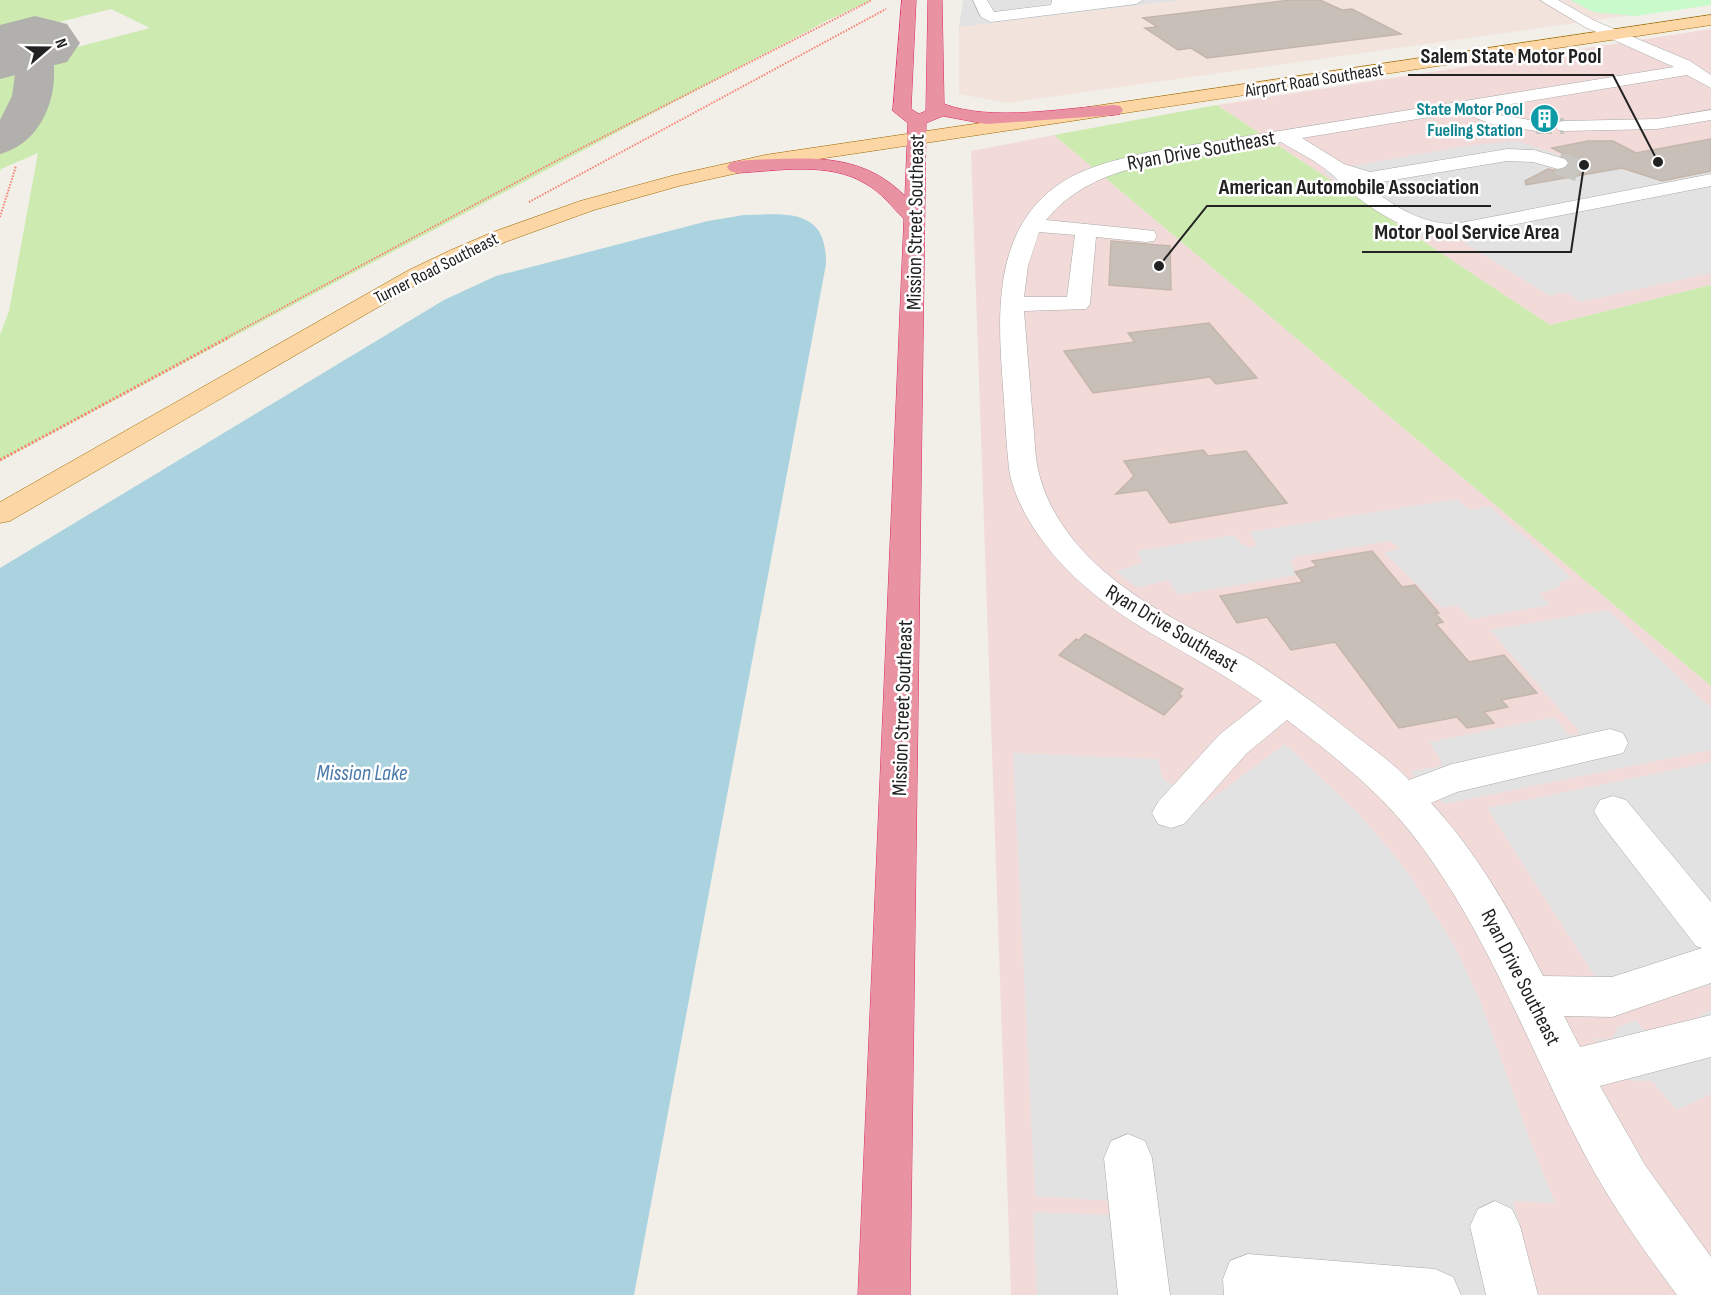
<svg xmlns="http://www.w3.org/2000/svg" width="1711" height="1295" viewBox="0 0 1711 1295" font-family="'Sofia Sans Condensed',sans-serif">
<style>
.commercial{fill:#f2dad9}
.military{fill:#f3e3dd}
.grass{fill:#cdebb0}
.park{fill:#c8facc}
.parking{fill:#e2e2e2}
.water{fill:#aad3df}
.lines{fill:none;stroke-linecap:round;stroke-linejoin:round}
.taxiway{fill:#b1b0ac;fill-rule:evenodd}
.runway{fill:#b1b0ac;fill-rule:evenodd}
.building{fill:#c7bfb8;stroke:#c4b6ab;stroke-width:1.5}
.minor-tunnel-far1{stroke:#c8c6c1;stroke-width:16;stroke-dasharray:16 8;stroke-linecap:butt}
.minor-tunnel{stroke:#c8c6c1;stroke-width:22;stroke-dasharray:22 10;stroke-linecap:butt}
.minor-casing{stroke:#a9a9a9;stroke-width:1}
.major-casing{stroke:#a06b00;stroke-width:1}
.highway-casing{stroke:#dc2a67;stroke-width:1}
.path-far1{stroke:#fa8072;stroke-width:2;stroke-dasharray:1.5 1.5;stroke-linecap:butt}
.path{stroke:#fa8072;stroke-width:3;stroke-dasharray:2 2;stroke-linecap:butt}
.minor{fill:#fff;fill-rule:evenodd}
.major{fill:#fcd6a4;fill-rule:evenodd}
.highway{fill:#e892a2;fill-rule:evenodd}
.labels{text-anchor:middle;stroke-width:5;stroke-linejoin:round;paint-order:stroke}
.far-street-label{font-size:18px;fill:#222;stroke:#fff}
.far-culture-label{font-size:18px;font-weight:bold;fill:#0d838f;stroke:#fff;text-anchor:end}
.street-label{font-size:21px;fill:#222;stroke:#fff}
.water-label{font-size:22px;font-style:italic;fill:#4a7aab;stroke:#fff}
.leader{fill:none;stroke:#222;stroke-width:2}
.callout-dot{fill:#222;stroke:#fff;stroke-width:2}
.callout-label{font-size:22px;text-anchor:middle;font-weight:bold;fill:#222;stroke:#fff;stroke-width:5;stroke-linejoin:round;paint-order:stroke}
</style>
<rect width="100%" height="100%" fill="#f2efe9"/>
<path class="commercial" d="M1711,29V285L1550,325L1217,105Z
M1054,135L1711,686V1295H1011L971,151Z"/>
<path class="military" d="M1181,0H1711V4L1008,103L959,94V27Z"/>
<path class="grass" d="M0,0H872L828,20L0,461V335L9,311L38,153L1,169L0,172V152C44,128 43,124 52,76C54,66 55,59 62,51L150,28L111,9L0,37Z
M0,73L17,76L18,81L8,114L0,129Z
M1217,105L1550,325L1711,285V686L1054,135Z"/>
<path class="park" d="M1570,0H1711V5L1635,16L1594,12Z"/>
<path class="parking" d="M963,0H1182L959,27Z
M1517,141L1568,158L1543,172L1567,180L1572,177L1622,168L1662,181L1711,171V273L1580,302L1566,292L1550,296L1464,243L1473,240L1465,234L1449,237H1421L1322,171L1472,145Z
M1457,499L1470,510L1489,506L1572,578L1558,583L1561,586L1542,593L1538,591L1550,605L1472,619L1457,605L1442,608L1384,553L1400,548L1390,541L1296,557L1290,562L1297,575L1178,595L1168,580L1137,588L1116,571L1143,563L1137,551L1234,535L1242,544L1250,548L1258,545L1249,532Z
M1608,610L1711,708V750L1444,804L1410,771L1438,767L1441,764V760L1429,742L1554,717L1568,734L1579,736L1578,730L1490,630Z
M1285,744L1357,812L1389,849L1411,877L1455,947L1480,1000L1531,1143L1555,1203L1513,1201L1520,1225L1507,1226L1517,1242L1539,1295H1037L1033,1212L1110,1215L1113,1201L1035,1196L1013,753L1158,759L1162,778L1202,806Z
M1711,762V985L1586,1015L1596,978L1487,808Z
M1711,1010V1094L1677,1110L1652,1081L1615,1080L1595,1039H1612L1618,1027L1636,1020L1643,1029L1652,1035L1671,1032Z"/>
<path class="water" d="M744,215C787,214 827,208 826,264L634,1295H0V568L444,300L496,276L708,221Z"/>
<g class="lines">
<path class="taxiway" d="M12,38C25,41 46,48 52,60C55,65 54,73 54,79C52,112 34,145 0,154V120L12,96L16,67L0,57V41Z"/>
<path class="runway" d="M35,16L67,24L80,43L67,62L0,79V25Z"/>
</g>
<path class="building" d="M1290,0H1320L1342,10L1352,9L1401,34L1207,58L1191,48L1178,50L1145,28L1158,27L1143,18Z
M1711,139V171L1662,181L1622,168L1526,185L1525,181L1548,169L1559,171L1567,168L1570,163L1567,158L1570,157L1552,148L1588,141H1613L1636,153Z
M1111,241L1170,246L1171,290L1109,285Z
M1209,323L1257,378L1216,384L1210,377L1093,393L1064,351L1135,342L1128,333Z
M1203,450L1208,456L1246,451L1287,503L1170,523L1147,490L1116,494L1134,476L1124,461Z
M1372,551L1402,587L1415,585L1439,613H1435L1443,622L1436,624L1469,662L1504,655L1537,693L1501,700L1508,707L1484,712L1494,723L1467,728L1457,717L1399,728L1335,642L1291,650L1267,617L1237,623L1220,596L1303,582L1295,572L1317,566L1312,561Z
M1085,634L1183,689L1179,694L1182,696L1164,715L1059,655L1076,639L1079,640Z"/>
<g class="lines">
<path class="minor-tunnel-far1" d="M1536,126H1564"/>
<path class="minor-tunnel" d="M1558,163L1588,174"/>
<defs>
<path id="minor" d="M973,0H987L994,12L1051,5L1052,0H1143L1136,4L991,22L981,17Z
M1540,0H1558L1595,21L1690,61L1711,75V88L1687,75L1481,109L1500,115L1542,122L1545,126L1542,130L1536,131L1492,124L1460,112L1302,138L1344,164L1370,172L1507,149L1534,150L1565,159L1568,163L1565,167L1558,169L1533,162L1507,161L1369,184L1364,183C1391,204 1419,224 1455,224L1711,174V186L1455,236C1413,236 1378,215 1346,188C1340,183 1335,176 1329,172C1315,160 1297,152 1281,142C1251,147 1221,152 1190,157C1136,166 1083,175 1046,220L1146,230L1154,231L1157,236L1154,241L1146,242L1096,237L1090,304L1086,309L1024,311L1036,458C1046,530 1108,582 1169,616C1196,632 1226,645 1253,661C1291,685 1326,712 1360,739C1377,752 1394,764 1409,780L1452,764L1610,729L1623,733L1628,743L1623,753L1457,792L1431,803C1477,852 1513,916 1543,976L1612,977L1702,948L1696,946L1600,822L1594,811L1600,800L1613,796L1626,800L1711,902V983L1612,1017L1564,1016L1580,1047L1711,1015V1057L1600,1086L1645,1165L1711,1257V1295H1677C1644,1251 1611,1204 1585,1155C1527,1045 1486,926 1408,829C1373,786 1330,753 1287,720L1246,754L1184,824L1171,828L1158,824L1152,813L1158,802L1220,734L1262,701C1183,644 1098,619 1039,536C1025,516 1013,493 1009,469C1006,442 1005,414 1003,387C998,318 992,234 1055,187C1082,167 1116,160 1149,152L1674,67L1585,27ZM1039,232L1075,235L1067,297H1024L1028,266Z
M1711,110V120L1657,129L1564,131L1558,130L1555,126L1558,122L1564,121L1657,119Z
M1128,1134L1145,1141L1152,1158L1170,1295H1118L1104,1158L1111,1141Z
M1495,1201L1512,1209L1520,1226L1538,1295H1486L1470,1226L1478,1209Z
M1248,1254L1435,1269L1453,1277L1461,1295H1224L1223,1279L1230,1261Z"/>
<path id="major" d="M1711,15V25L765,167L679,186L594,210L508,241L466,259L425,280L10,521L0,523V502L409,270L451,250L493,232L580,201L675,175L765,155Z"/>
<path id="highway" d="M902,0H916L911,109L919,114L926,111L928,0H942L944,104C992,122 1062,108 1114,105L1120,106L1123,110L1120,114L1114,115L986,124L943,116L926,123L910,1295H858L904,219C892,207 881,192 866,184C830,161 777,171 737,173L730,171L727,167L730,163C745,159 761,160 776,159C826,157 868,159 905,196L908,123L893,111Z"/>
</defs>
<use href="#minor" class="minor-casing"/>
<use href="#major" class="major-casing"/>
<use href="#highway" class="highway-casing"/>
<path class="path-far1" d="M529,202L886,9
M0,217L16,166
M226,338L556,161L872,0"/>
<path class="path" d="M0,460L229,337"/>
<use href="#minor" class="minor"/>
<use href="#major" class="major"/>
<use href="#highway" class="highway"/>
</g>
<defs>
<symbol id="building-disc" viewBox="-11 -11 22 22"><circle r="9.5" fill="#0f9aa8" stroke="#fff"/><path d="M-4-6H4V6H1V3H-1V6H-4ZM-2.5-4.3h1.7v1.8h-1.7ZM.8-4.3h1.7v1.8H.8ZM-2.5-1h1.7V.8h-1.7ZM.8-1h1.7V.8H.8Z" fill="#fff"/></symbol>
</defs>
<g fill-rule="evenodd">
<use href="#building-disc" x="1528" y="102" width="33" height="33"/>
</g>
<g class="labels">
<g class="far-street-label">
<text transform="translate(1314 80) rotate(-9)" y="6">Airport Road Southeast</text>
<text transform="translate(436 268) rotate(-27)" y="6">Turner Road Southeast</text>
</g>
<g class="far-culture-label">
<text x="1523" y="115">State Motor Pool<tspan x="1523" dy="21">Fueling Station</tspan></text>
</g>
<g class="street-label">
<text transform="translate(1201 150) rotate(-10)" y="7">Ryan Drive Southeast</text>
<text transform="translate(915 222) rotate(-89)" y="7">Mission Street Southeast</text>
<text transform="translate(1172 628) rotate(31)" y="7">Ryan Drive Southeast</text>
<text transform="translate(902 708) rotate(-88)" y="7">Mission Street Southeast</text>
<text transform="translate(1521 977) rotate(63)" y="7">Ryan Drive Southeast</text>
</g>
<g class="water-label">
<text x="362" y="780">Mission Lake</text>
</g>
</g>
<path class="leader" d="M1658 162L1613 75H1408M1159 266L1207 206H1491M1584 165L1571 252H1362"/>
<g class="callout-dot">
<circle cx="1658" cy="162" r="6"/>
<circle cx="1159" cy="266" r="6"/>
<circle cx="1584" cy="165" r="6"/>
</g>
<g class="callout-label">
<text x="1511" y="63">Salem State Motor Pool</text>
<text x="1349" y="194">American Automobile Association</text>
<text x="1467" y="239">Motor Pool Service Area</text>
</g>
<g transform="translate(48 48) rotate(70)" stroke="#ffffff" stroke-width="4.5" paint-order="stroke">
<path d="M0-4.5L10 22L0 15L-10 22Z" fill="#222222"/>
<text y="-9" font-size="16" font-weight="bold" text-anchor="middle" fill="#222222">N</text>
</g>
</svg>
